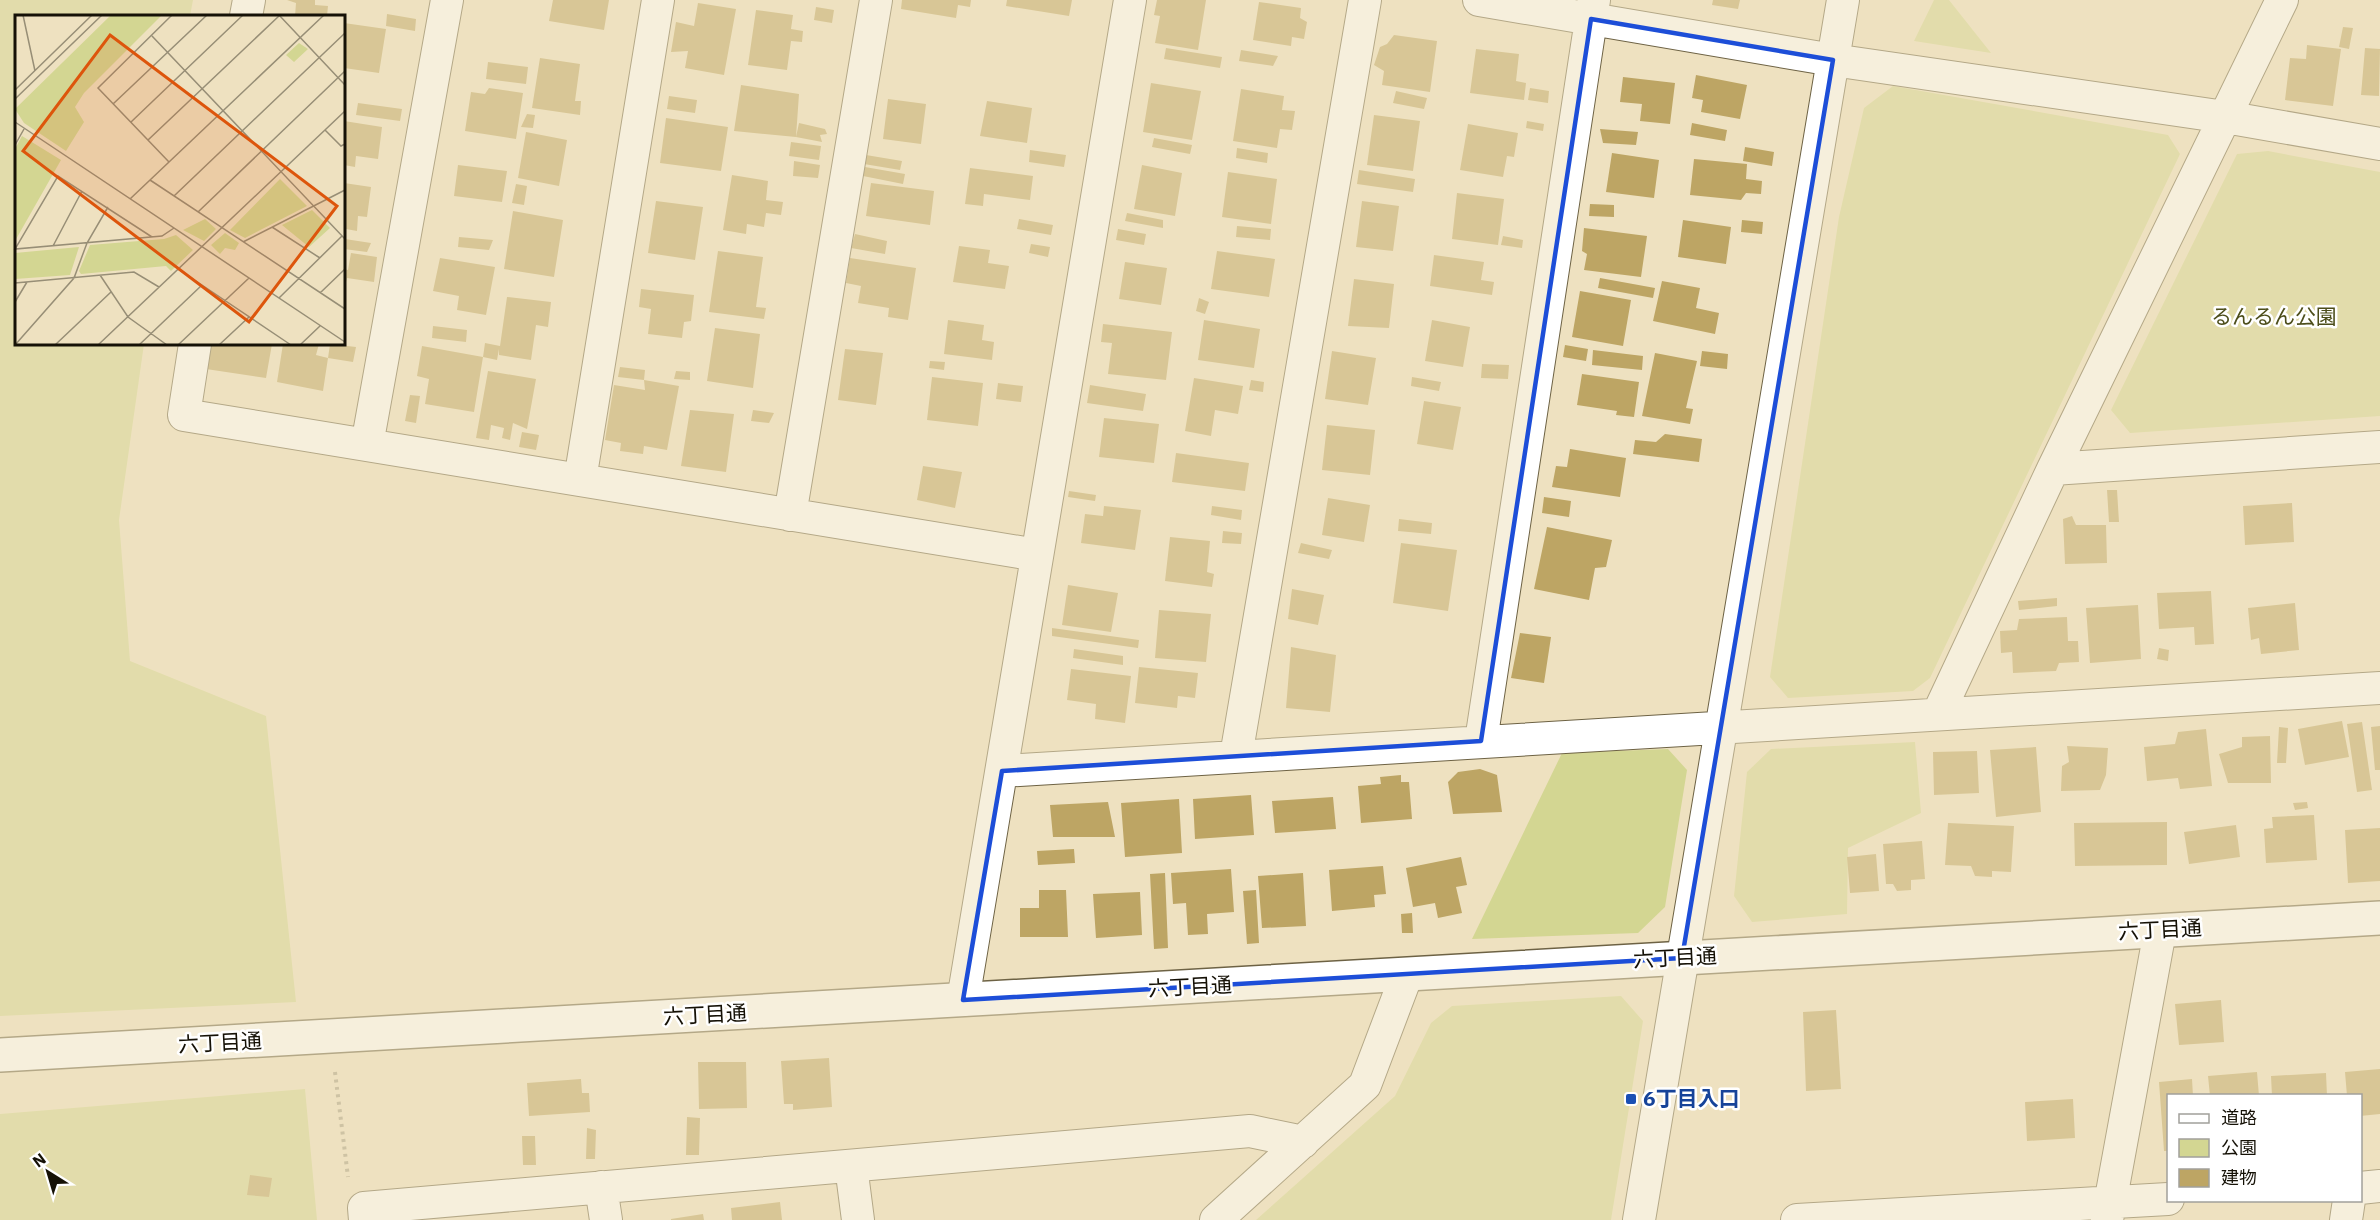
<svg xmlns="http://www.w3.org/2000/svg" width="2380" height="1220" viewBox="0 0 2380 1220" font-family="'IBM Plex Sans','Noto Sans JP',sans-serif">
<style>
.green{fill:#d3d692}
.building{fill:#bda564}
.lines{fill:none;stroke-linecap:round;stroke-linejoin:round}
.street-casing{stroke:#6d6244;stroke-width:34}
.secondary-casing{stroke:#6d6244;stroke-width:36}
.path{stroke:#a79d83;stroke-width:4;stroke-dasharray:3 4.5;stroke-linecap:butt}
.street{stroke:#fff;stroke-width:32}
.secondary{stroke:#fff;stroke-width:33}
.marked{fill:none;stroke:#1d4ed8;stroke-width:4.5;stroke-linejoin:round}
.transit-dot{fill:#1a4fb4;stroke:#fff;stroke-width:2}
.labels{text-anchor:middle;stroke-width:5;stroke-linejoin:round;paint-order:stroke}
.park-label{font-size:21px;fill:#4c4d1a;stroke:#fff}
.street-label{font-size:21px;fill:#151106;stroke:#fff}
.transit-label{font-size:21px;font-weight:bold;fill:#164399;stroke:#fff;text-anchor:start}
.inset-road{fill:none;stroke:#978e76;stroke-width:1.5}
.view{fill:#dd550c;fill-opacity:0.15;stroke:#dd550c;stroke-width:3}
.inset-edge{fill:none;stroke:#151106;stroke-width:3}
</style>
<rect width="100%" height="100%" fill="#eee1c0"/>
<path class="green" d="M0,0H193L190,16H16V344H144L119,520L130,661L266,716L296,1002L0,1016Z
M1934,0H1949L1991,53L1914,41Z
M1893,86L2168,135L2180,154L1930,678L1913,691L1788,698L1770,677L1839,217L1864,108Z
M2268,151L2380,172V416L2130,433L2111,410L2237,154Z
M1915,742L1921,813L1848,848L1847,914L1752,922L1734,896L1747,772L1771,749Z
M1668,749L1687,770L1665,907L1638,933L1472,939L1562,753Z
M1621,996L1643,1021L1611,1220H1256L1395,1096L1431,1023L1452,1006Z
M305,1089L317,1220H0V1114Z"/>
<path class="building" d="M287,0H315V5L328,6L327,16H295L296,3Z
M553,0H609L604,30L549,21Z
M902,0H971L970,7L958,5L956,18L901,9Z
M1007,0H1072L1069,16L1006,6Z
M1157,0H1206L1198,50L1155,43L1160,16L1154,15Z
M1713,0H1740L1738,9L1712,5Z
M1259,2L1301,8L1300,18L1307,22L1304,39L1292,37L1291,46L1253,40Z
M698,3L736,9L724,75L685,68L688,51L671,52L676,22L694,26Z
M816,7L834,10L832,23L814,20Z
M756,10L793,15L791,29L803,31L802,42L791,41L787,70L748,65Z
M387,14L416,19L415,31L386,26Z
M344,23L386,29L379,73L344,68Z
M2343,27L2353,28L2349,49L2339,47Z
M1394,35L1437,41L1430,92L1382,85L1384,71L1374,65L1380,47L1387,44Z
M2307,45L2341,49L2333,106L2285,100L2290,58L2306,59Z
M1166,48L1222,57L1220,68L1164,59Z
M2365,48L2380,49L2379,96L2361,95Z
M1476,49L1519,54L1516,81L1526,83L1524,100L1470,93Z
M1241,50L1278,56L1273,66L1239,61Z
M540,58L580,64L575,101H581L580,115L532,108Z
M488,62L528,67L526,84L486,79Z
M1696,75L1747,85L1740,119L1701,112L1703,100L1692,98Z
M1623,77L1675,83L1670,124L1640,121L1642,104L1620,102Z
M1151,83L1201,91L1192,140L1143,132Z
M741,85L799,94L796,137L799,123L825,129L827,134L820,135L822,142L796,137L734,131Z
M489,88L523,93L516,139L465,131L471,92L485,94Z
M1530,88L1549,91L1548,103L1528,100Z
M1241,89L1284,96L1282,110L1295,111L1292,130L1280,129L1277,148L1233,141Z
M1396,91L1427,98L1424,109L1393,103Z
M669,96L697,100L695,113L667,109Z
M888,99L926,104L921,144L883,139Z
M987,101L1032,108L1027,143L980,136Z
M358,103L402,109L400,121L356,115Z
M527,114L535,115L533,128L521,127Z
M1374,115L1420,121L1413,171L1367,165Z
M666,118L728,127L721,171L660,163Z
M344,121L382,127L378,159L356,156L355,167L344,165Z
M1527,121L1544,124L1543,131L1526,128Z
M1692,123L1727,130L1725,141L1690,135Z
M1468,124L1518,133L1514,157L1507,156L1503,177L1460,170Z
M1600,129L1638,132L1636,145L1603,143Z
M526,132L567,140L559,186L518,178Z
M1154,138L1192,145L1190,154L1152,147Z
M791,142L821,146L819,160L789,156Z
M1745,147L1774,152L1772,166L1743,161Z
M1237,148L1268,153L1267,163L1236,158Z
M1030,150L1066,155L1064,167L1029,162Z
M1612,153L1659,160L1654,198L1606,192Z
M866,155L902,161L900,170L864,164Z
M1694,159L1747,164L1746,179L1762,181L1761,194L1746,193L1741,200L1690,195Z
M794,161L820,165L818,178L793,176Z
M458,165L507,171L502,202L454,196Z
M1142,165L1182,173L1175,216L1134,209Z
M865,167L905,174L903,184L863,176Z
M970,168L1033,176L1030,200L984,194L983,206L965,204Z
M1359,170L1415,179L1413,192L1357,184Z
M1228,172L1277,179L1271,224L1222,217Z
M732,175L768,181L766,200L783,202L781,215L766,213L764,227L747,224L746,234L723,230Z
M344,183L371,187L367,217L358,216L357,231L346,229L345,239L371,243L367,252L344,249Z
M871,183L934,191L930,225L866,216Z
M516,184L527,186L524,205L512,203Z
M1457,193L1504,199L1498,245L1452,239Z
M656,201L703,207L695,260L648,253Z
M1362,201L1399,206L1393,251L1356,247Z
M1590,204L1614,205V217L1589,216Z
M513,211L563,220L554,277L504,269Z
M1127,213L1163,220V228L1125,221Z
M1019,219L1053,225L1051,235L1017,229Z
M1683,220L1731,227L1726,264L1678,257Z
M1742,220L1763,222L1762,234L1741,232Z
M1237,226L1271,229L1270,240L1236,237Z
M1584,228L1647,236L1641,277L1584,270L1587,254L1582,251Z
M1118,229L1146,234L1144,245L1116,240Z
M855,234L887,241L885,254L851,248Z
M1503,236L1523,240L1522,248L1501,245Z
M459,237L493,240L489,250L458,247Z
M1031,244L1050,247L1048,257L1029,253Z
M959,246L990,250L988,263L1009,266L1005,289L953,282Z
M718,251L763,257L756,307L766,308L764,319L709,312Z
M1217,251L1275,259L1269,297L1211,289Z
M351,253L377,257L374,282L347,278L344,290V269L348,270Z
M1434,255L1484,262L1481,280L1494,282L1492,295L1430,286Z
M440,258L495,267L486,315L457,310L459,296L433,291Z
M850,258L916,268L908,320L888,317L889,308L858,303L861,286L846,283Z
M1125,262L1167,268L1161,305L1119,299Z
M1600,278L1655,288L1653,298L1598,288Z
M1354,279L1394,284L1389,328L1348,326Z
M1662,281L1700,288L1696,308L1719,313L1715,334L1653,321Z
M641,289L694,295L691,321L684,322L682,338L648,334L651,309L639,307Z
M1580,291L1631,300L1623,346L1572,337Z
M507,297L551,302L548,327L536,325L531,360L499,355V349L497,360L483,357L485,343L500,346Z
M1199,298L1209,302L1205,314L1196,311Z
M948,320L984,325L982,340L994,342L992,360L944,354Z
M1204,320L1260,329L1254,368L1198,360Z
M1432,320L1470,327L1463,367L1425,361Z
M1103,324L1172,332L1166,380L1108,374L1112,343L1101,342Z
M433,326L467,330L466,342L432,338Z
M715,328L760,334L753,388L707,381Z
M210,344H272L266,378L206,369Z
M283,344H319L316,355L328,358L323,391L277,382Z
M330,344L356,347L353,362L328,358Z
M1565,345L1588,349L1586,361L1563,357Z
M422,346L483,357L474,412L425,404L429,379L417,376Z
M845,349L883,353L876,405L838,400Z
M1593,350L1643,356L1642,370L1592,365Z
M1332,351L1376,358L1368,405L1325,399Z
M1702,351L1728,354L1727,369L1700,366Z
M1655,353L1697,361L1686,408L1693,409L1690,424L1642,416Z
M930,361L945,362L944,370L929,368Z
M1482,364L1509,365L1508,379L1481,378Z
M620,367L645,370L644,380L618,377Z
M488,371L536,379L527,429L513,423L510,440L502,438L504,428L491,425L489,440L476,438Z
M676,371L690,372V380L674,379Z
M1582,374L1639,382L1634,417L1616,415L1617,411L1577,405Z
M932,377L983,383L978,426L927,420Z
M1412,377L1441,382L1439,391L1411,386Z
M1194,378L1243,386L1238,414L1215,410L1211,436L1185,431Z
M644,380L679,386L667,450L644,446L643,454L620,451L621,443L605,440L614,385L645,390Z
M1251,380L1264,382L1263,392L1249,390Z
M998,383L1023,386L1021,402L996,399Z
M1090,385L1146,394L1143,411L1087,403Z
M410,395L420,396L416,423L405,421Z
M1424,401L1461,407L1453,450L1417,444Z
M690,410L734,414L726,472L681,466Z
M753,410L774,413L769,423L751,421Z
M1104,418L1159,424L1154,463L1099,457Z
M1327,425L1375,430L1370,475L1322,470Z
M522,432L539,435L536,450L519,447Z
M1665,434L1702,439L1699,462L1633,454L1635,440L1656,442Z
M1570,449L1626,458L1620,497L1552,487L1556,466L1567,467Z
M1176,453L1249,463L1245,491L1172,482Z
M923,466L962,472L955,508L917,500Z
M2107,490H2117L2119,522H2109Z
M1069,491L1096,495L1095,501L1068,497Z
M1544,497L1571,501L1569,517L1542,513Z
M1328,498L1370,505L1364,542L1322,535Z
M2292,503L2294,542L2245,545L2243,506Z
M1104,506L1141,510L1135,550L1081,543L1085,514L1103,516Z
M1212,506L1242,510L1241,520L1211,515Z
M2072,516L2076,525H2106L2107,563L2065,564L2063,519Z
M1399,519L1432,523L1431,534L1398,531Z
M1547,527L1612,540L1606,567L1595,568L1589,600L1534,589Z
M1223,531L1242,533L1241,544L1222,543Z
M1170,537L1210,541L1207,572L1214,574L1212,587L1165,581Z
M1301,543L1332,550L1329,559L1298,553Z
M1401,543L1457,550L1448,611L1393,603Z
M1068,585L1118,593L1111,632L1062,625Z
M1292,589L1324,595L1318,625L1288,619Z
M2211,591L2214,644L2195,645L2194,627L2159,629L2157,593Z
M2057,598V606L2019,610L2018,601Z
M2295,603L2299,650L2261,654L2259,638L2251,640L2248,608Z
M2138,605L2141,659L2090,663L2086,608Z
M1159,610L1211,614L1206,662L1155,658Z
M2067,617L2068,641H2078L2079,662L2059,663L2056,671L2013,673L2012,652L2001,653L2000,631L2017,630L2019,619Z
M1052,628L1139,640L1138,648L1052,636Z
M1520,633L1551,637L1544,683L1511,678Z
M1291,647L1336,655L1330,712L1286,708Z
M2159,648L2169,650L2168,661L2157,659Z
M1074,649L1123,656V665L1073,658Z
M1139,667L1198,673L1195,698L1178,696L1177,708L1135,703Z
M1071,669L1131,676L1125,723L1095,719L1096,704L1067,700Z
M2342,721L2349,757L2305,765L2298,729Z
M2362,722L2372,790L2357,792L2347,724Z
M2380,726V770H2375L2371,727Z
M2279,727L2288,728L2286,763H2277Z
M2206,729L2212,786L2180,789L2178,778L2147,781L2144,747L2175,744L2178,732Z
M2270,736L2271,783H2228L2219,754L2242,747V737Z
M2067,746L2108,748L2106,775L2100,790L2061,791L2062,766L2069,762Z
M2036,747L2041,812L1996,817L1990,750Z
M1977,751L1979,793L1934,795L1933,752Z
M1480,769L1497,775L1502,812L1453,814L1448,782L1458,772Z
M1401,775V782H1409L1412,819L1361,823L1358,786L1381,784L1380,777Z
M1251,795L1254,835L1195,839L1193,799Z
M1333,797L1336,829L1275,833L1272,801Z
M1179,799L1182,853L1125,857L1121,803Z
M1108,802L1115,837H1053L1050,805Z
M2307,802L2308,808L2295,810L2293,803Z
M2314,815L2317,860L2266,863L2264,829L2273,828L2272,817Z
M2167,822V865L2075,866L2074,823Z
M1948,823L2014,826L2011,872L1992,871V877L1975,876L1971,866L1945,865Z
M2236,825L2240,857L2189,864L2184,832Z
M2380,828V881L2348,883L2345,830Z
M1922,841L1925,879L1911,880V890L1897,891L1893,884H1886L1883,844Z
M1074,849L1075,863L1038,865L1037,851Z
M1876,854L1879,891L1850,893L1847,857Z
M1461,857L1467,885L1456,887L1462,913L1438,918L1435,903L1413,907L1406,868Z
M1383,866L1386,894L1374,895L1375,907L1332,911L1329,870Z
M1231,869L1234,912L1207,914L1208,934L1188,935L1186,903L1173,904L1171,873Z
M1165,873L1168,948L1154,949L1150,874Z
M1303,873L1306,926L1262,928L1258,876Z
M1039,890H1066L1068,937H1020V908H1039Z
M1256,890L1259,943L1247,944L1243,891Z
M1140,892L1142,935L1096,938L1093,894Z
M1412,913L1413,933H1402L1401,914Z
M2221,1000L2224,1042L2179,1045L2175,1004Z
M1836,1010L1841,1089L1806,1091L1803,1012Z
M829,1058L832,1107L793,1110V1104H784L781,1061Z
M698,1062H746L747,1108L699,1109Z
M2380,1069V1114L2360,1116V1096H2347L2345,1072Z
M2257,1072L2259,1096H2210L2208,1076Z
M2326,1073L2327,1096H2272L2271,1076Z
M581,1079L582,1093H589L590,1112L529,1116L527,1083Z
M2192,1079L2193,1096H2168V1151H2164L2159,1082Z
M2073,1099L2075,1138L2027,1141L2025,1102Z
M687,1117L700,1118L699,1155H686Z
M587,1128L596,1130L595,1159H586Z
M522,1136H535L536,1165H523Z
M250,1175L272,1178L269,1197L247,1195Z
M780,1202L782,1220H732L731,1208Z
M703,1214L704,1220H671V1219Z"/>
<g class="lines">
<defs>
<path id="street" d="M1479,0L1833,60L2225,117L2380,144
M246,16L249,0
M195,344L184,415L1037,555
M367,445L447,0
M2053,469L2380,447
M580,480L658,0
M790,515L876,0
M1938,714L2053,469L2282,0
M1481,741L1594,0
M1236,756L1365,0
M1002,771L2380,688
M963,1000L1130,0
M851,1166L858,1220
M601,1187L606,1220
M2360,1188L2380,1186
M365,1220L364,1208L1250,1131L1303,1142
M1216,1220L1365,1085L1407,974
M1639,1220L1843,0
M1797,1220L2168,1199
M2107,1220L2160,931
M2346,1220L2349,1200"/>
<path id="secondary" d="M0,1055L2380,918"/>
</defs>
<use href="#street" class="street-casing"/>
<use href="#secondary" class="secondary-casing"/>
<path class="path" d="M335,1072L348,1177"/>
<use href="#street" class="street"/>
<use href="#secondary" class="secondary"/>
</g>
<path d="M0 0H2380V1220H0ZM1591,19L1833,60L1682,958L963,1000L1002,771L1481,741Z" fill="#eee1c0" fill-opacity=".55" fill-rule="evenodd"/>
<path class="marked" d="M1591,19L1833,60L1682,958L963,1000L1002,771L1481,741Z"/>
<rect class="transit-dot" x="1625" y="1093" width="12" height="12" rx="3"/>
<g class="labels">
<g class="park-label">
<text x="2274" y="324">るんるん公園</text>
</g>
<g class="street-label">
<text transform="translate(2160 930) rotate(-3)" y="7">六丁目通</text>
<text transform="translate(1675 958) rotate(-3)" y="7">六丁目通</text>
<text transform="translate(1190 987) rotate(-3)" y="7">六丁目通</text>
<text transform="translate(705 1015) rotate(-3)" y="7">六丁目通</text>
<text transform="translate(220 1043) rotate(-3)" y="7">六丁目通</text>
</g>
<g class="transit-label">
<text x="1643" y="1106">6丁目入口</text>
</g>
</g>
<g transform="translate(15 15)">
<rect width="330" height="330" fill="#eee1c0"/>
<path d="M96,0H147L69,78L60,92L69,107L51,136L9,108L0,94ZM284,28L293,34L279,47L271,40ZM7,121L46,145L0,226V134ZM265,164L292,191L230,223L215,215ZM297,195L315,213L294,232L267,210ZM190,204L201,214L189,226L168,215ZM210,218L224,228L220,235L210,233L205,239L196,230ZM161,220L178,235L156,256L151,251L66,259L64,256L75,230L149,224ZM64,232L55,260L0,264V238Z" fill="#d3d692"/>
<path class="inset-road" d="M8,0L20,56M264,0L330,70M137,21L330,224M0,75L77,0M0,84L87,0M98,89L192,0M0,107L330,327M116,107L228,0M310,115L326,131L330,129M133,125L265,0M0,130L9,114M154,147L83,73L157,0M135,165L330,294M159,181L330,18M115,184L309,0M183,197L330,56M257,212L305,243M137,222L43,161L0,234L147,221L159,213M228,227L330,175M38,231L67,176M163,254L276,330M85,260L113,302L152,330M0,268L119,257L144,272M305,278L330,254M264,283L327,221M0,287L12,267M0,330L59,263L72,228L93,192M40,330L96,277M83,330L330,96M124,330L187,270M163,330L234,263M204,330L234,302M285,330L305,311"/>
<path class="view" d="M95,20L322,191L234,307L8,136Z"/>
<rect width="330" height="330" class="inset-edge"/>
</g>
<rect x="2167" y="1094" width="195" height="108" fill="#ffffff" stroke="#a1a09b" stroke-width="1.5"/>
<rect x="2179" y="1114" width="30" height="9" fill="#ffffff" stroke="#a1a09b" stroke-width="1.5"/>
<text x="2221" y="1124" font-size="18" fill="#151106">道路</text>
<rect x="2179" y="1139" width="30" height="18" fill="#d3d692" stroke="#a1a09b" stroke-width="1.5"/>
<text x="2221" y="1154" font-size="18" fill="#151106">公園</text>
<rect x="2179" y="1169" width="30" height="18" fill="#bda564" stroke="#a1a09b" stroke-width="1.5"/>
<text x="2221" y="1184" font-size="18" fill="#151106">建物</text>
<g transform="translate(48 1172) rotate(323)" stroke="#ffffff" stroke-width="4.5" paint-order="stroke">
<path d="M0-4.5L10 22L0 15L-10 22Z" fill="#151106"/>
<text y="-9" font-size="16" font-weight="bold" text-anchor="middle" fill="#151106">N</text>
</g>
</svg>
